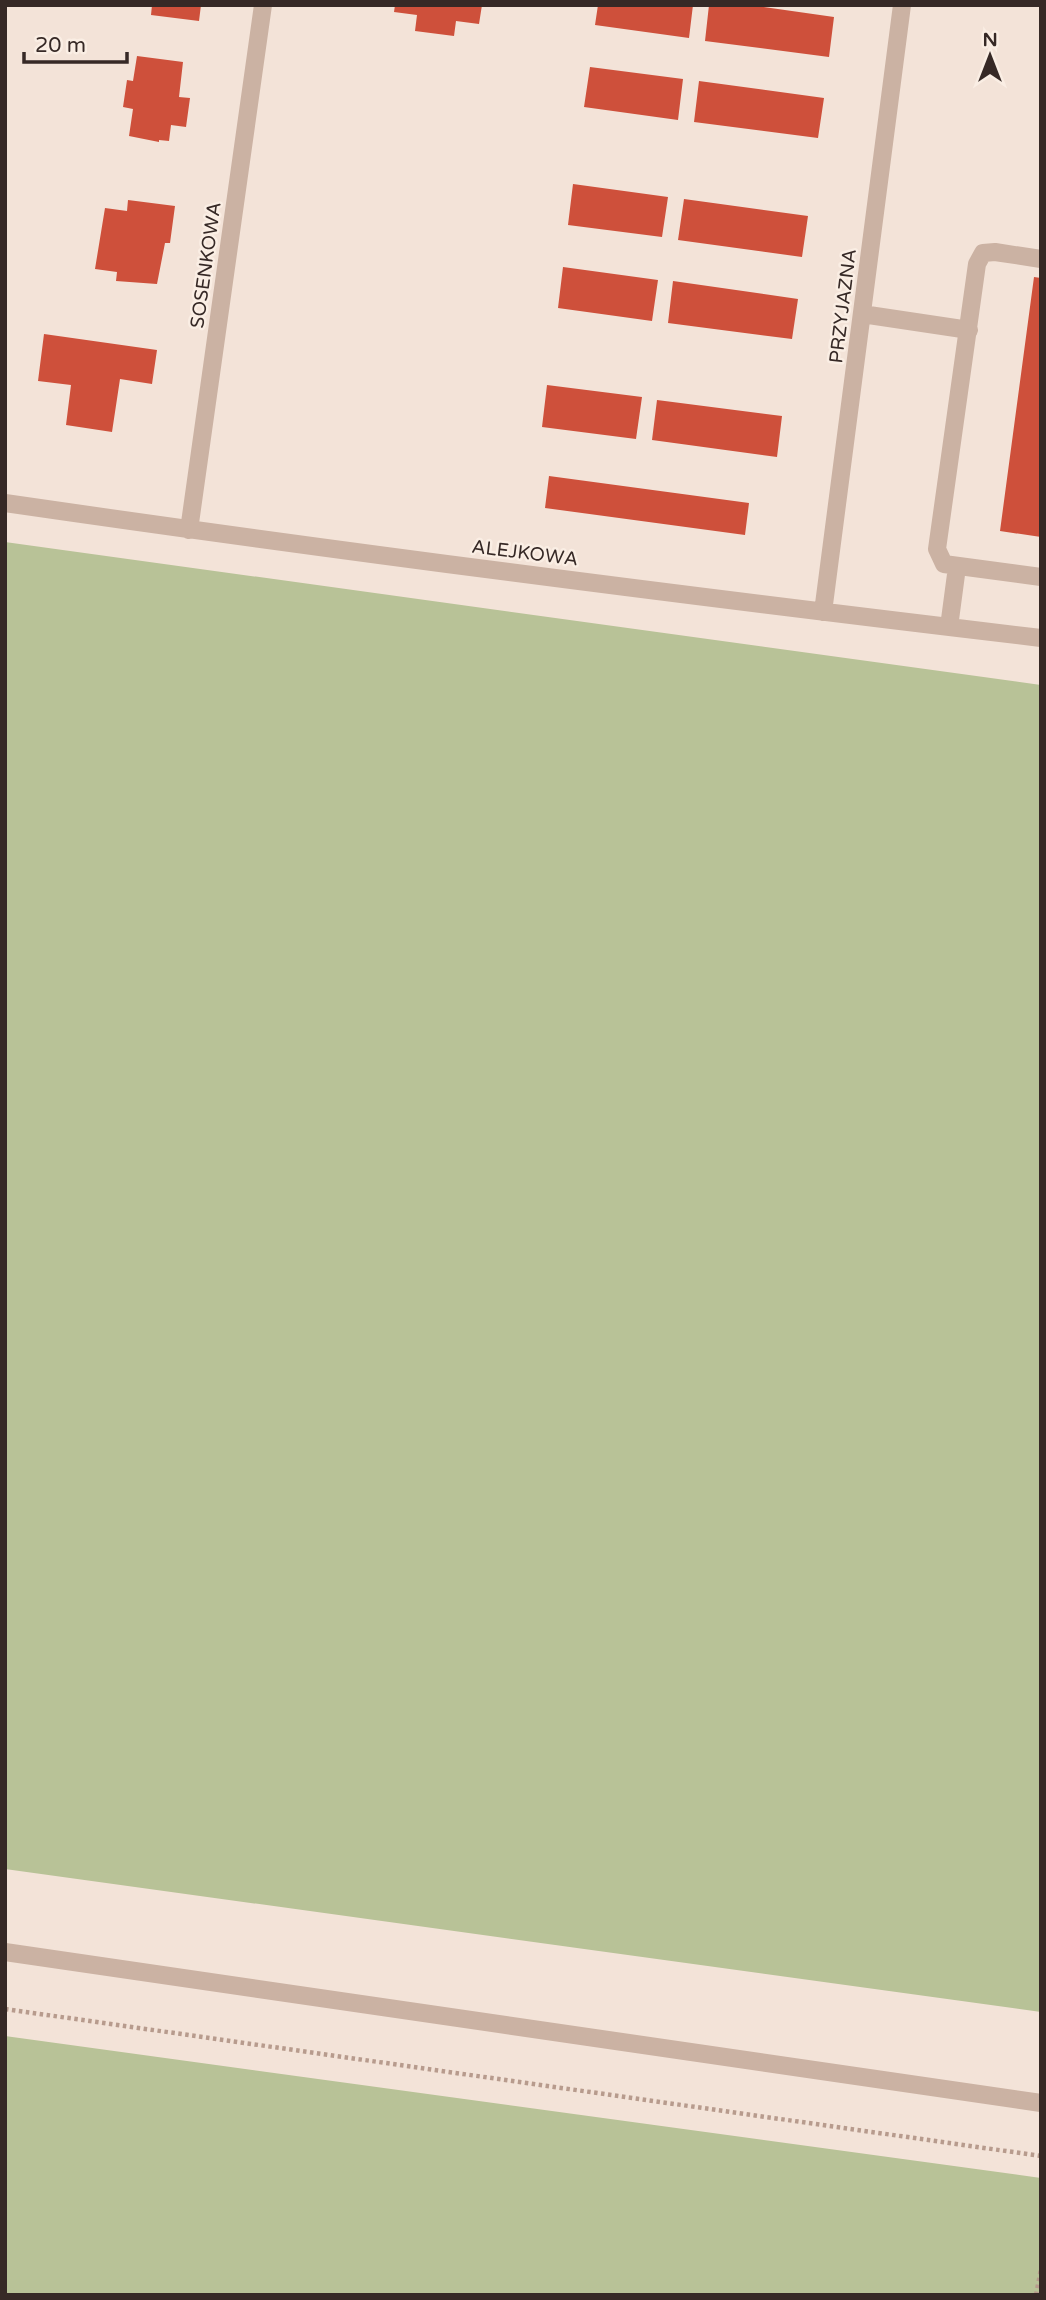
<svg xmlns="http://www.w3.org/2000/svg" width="1046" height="2300" viewBox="0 0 1046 2300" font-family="'Varela Round',sans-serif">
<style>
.green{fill:#b8c297}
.building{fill:#ce503b}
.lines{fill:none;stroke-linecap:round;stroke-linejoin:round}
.path{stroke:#b79b8d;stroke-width:4.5;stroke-dasharray:3.5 3.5;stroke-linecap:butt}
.minor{stroke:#cbb2a3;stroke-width:18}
.labels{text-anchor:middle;stroke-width:5;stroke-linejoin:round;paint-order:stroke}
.street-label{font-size:19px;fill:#362926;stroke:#faeee4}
</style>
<rect width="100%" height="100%" fill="#f3e3d8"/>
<path class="green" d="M5,542L1041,685V2012L5,1869Z
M5,2036L1041,2178V2295H5Z"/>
<path class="building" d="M152,5H201L199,21L151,15Z
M395,5H482L479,24L456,21L454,36L415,31L417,15L394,12Z
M598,5H693L689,38L595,25Z
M709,5H750L834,17L829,57L705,41Z
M137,56L183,62L179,97L190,98L186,127L171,125L169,141L159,140V142L129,136L133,109L123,107L127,80L133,81Z
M590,67L683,79L678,120L584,107Z
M699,81L824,98L818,138L694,122Z
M573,184L668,197L662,237L568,225Z
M684,199L808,216L802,257L678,240Z
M128,200L175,206L170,243H165L157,284L116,281L117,272L95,269L105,208L127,211Z
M563,267L658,280L652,321L558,308Z
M1034,277L1041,278V537L1000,531Z
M673,281L798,299L792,339L668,323Z
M44,334L157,350L152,384L120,379L112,432L66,425L71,385L38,381Z
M547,385L642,397L636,439L542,427Z
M657,400L782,416L777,457L652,440Z
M549,476L749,503L745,535L545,508Z"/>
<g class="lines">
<path class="path" d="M5,2009L1041,2156
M1036,2295L1041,2269"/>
<path class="minor" d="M1041,259L995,252L983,253L977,264L937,549L944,564L1041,577
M862,314L969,330
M5,503C350,553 695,597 1041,638
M189,530L263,5
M823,612L902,5
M949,627L957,567
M5,1952L1041,2103"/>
</g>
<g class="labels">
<g class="street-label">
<text transform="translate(205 265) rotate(-82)" y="7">SOSENKOWA</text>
<text transform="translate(842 306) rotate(-83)" y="7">PRZYJAZNA</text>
<text transform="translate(525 552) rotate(7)" y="7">ALEJKOWA</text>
</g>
</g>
<rect width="1046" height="2300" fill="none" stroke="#362926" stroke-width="14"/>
<g transform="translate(990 56)" stroke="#faeee4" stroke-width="5" paint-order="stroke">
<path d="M0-5L12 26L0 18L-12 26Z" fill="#362926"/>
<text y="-10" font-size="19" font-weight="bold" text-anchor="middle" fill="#362926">N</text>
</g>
<path d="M24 52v10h103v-10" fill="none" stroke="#362926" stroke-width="3.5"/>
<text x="35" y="52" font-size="21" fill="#362926" stroke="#faeee4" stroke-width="5" paint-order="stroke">20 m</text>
</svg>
